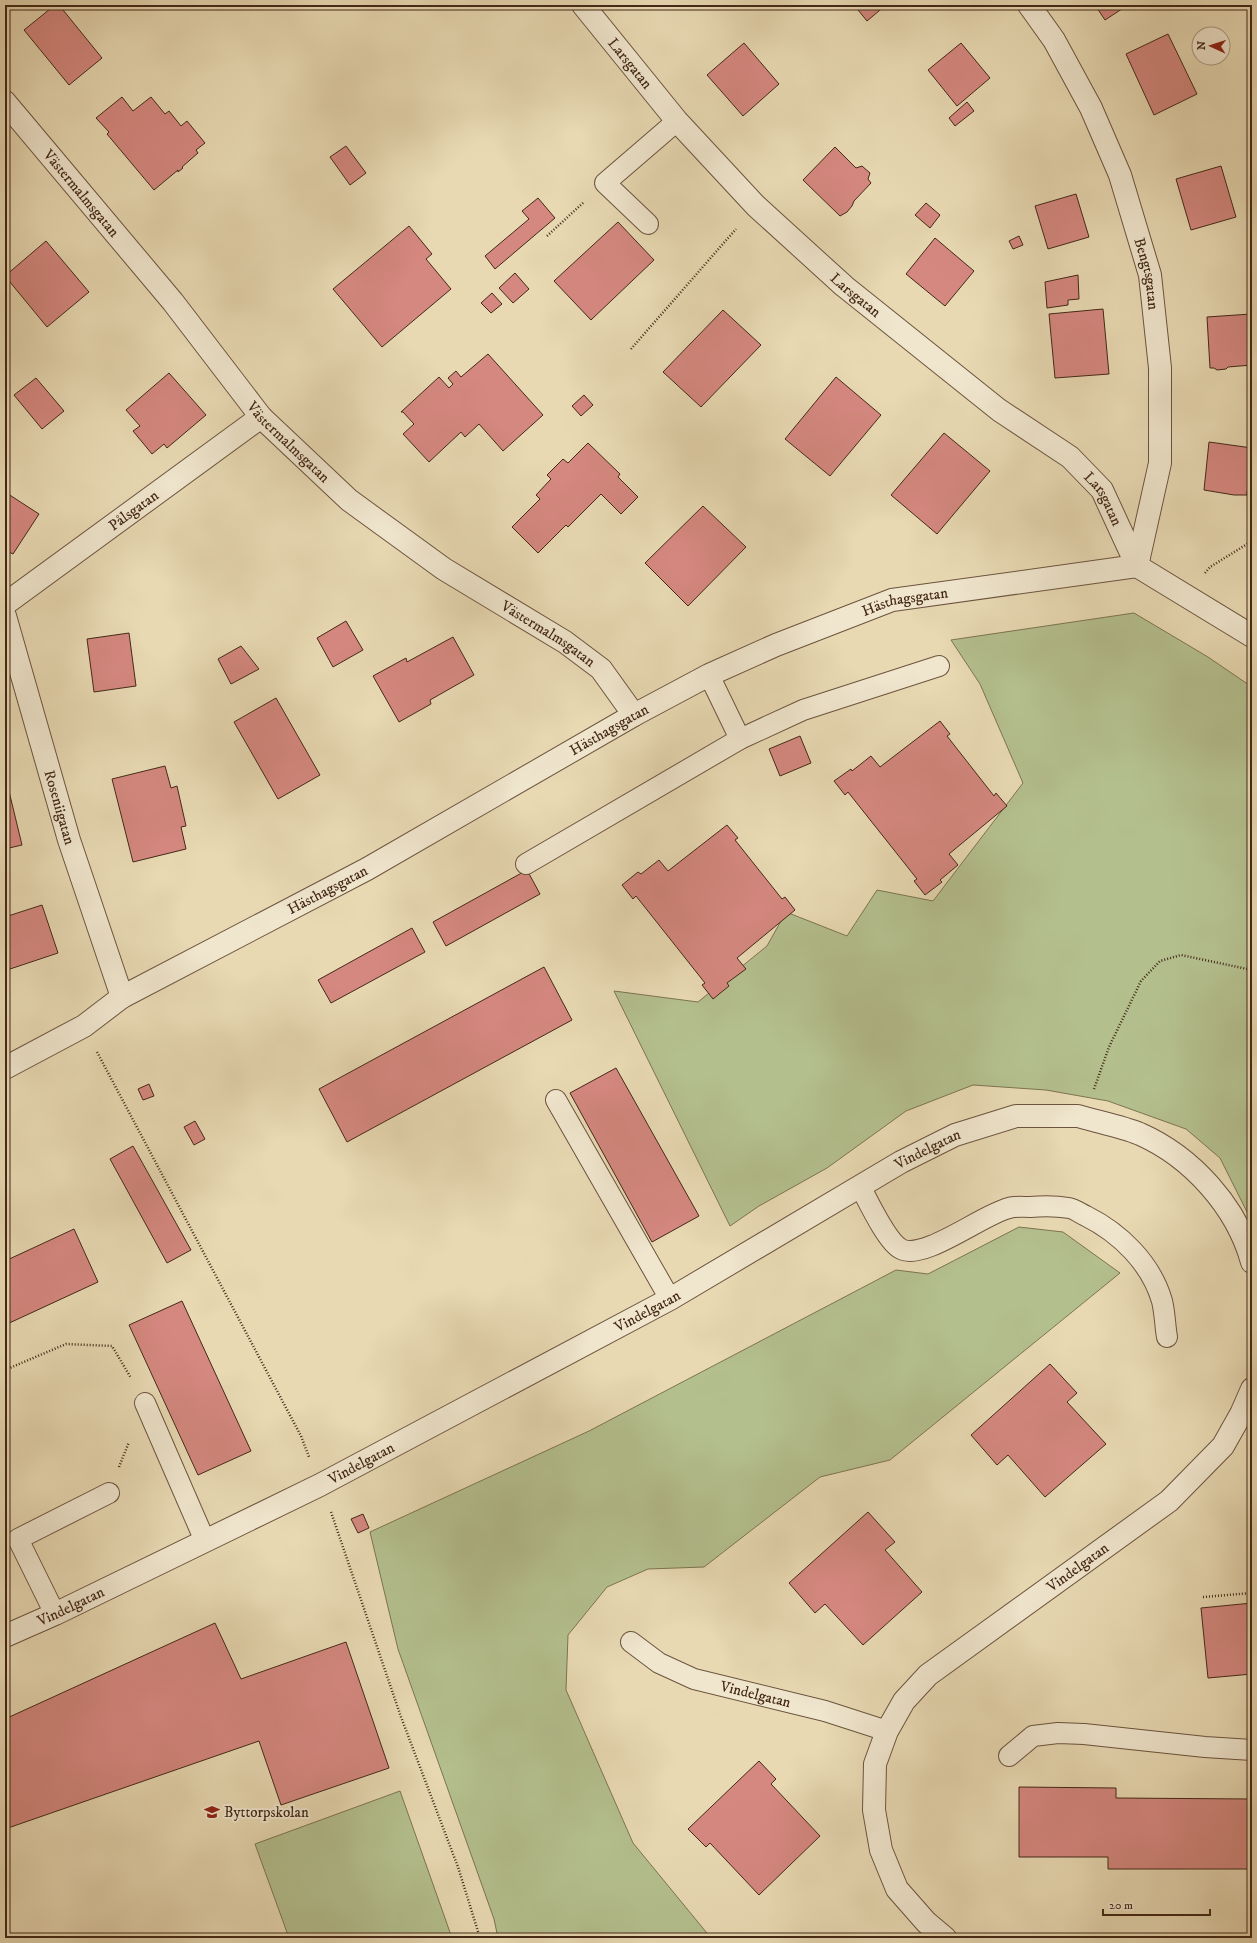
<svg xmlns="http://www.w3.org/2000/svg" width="1257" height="1943" viewBox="0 0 1257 1943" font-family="'IM FELL DW Pica',serif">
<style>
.green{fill:#b4bf8e;stroke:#7c7452}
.building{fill:#d58880;stroke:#432817}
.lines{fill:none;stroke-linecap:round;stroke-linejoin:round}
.lane-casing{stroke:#6c543e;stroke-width:22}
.street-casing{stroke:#6c543e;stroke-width:24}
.path{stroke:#432817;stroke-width:2.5;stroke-dasharray:1 2;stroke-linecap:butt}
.lane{stroke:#f0e6ce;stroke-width:20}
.street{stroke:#f0e6ce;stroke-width:22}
.labels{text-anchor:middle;stroke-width:4;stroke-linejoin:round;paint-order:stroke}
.street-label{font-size:15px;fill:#432817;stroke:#f0e6ce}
.poi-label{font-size:15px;fill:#432817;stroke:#f0e6ce;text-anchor:start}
</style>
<rect width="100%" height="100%" fill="#e8d9b3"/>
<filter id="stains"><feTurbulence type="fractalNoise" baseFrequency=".005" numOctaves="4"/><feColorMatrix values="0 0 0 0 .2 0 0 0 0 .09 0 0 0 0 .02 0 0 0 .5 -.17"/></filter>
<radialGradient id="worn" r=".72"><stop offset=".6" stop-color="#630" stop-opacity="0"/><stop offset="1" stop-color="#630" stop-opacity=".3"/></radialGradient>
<path class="green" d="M1134,613L1208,657L1252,687V1222L1220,1158L1186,1129L1108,1101L1046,1090L973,1085L906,1111L827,1168L759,1206L730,1226L614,991L698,1002L767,946L786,912L847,936L877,890L933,901L1023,783L980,684L951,640Z
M1019,1227L1063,1232L1120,1273L890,1460L820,1477L704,1567L648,1569L607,1587L568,1635L566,1690L633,1843L711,1938H498L494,1919L398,1649L370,1532L589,1431L896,1270L928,1274Z
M400,1791L452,1938H289L255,1844Z"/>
<path class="building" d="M55,5H59L102,58L69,85L24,30Z
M854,5H886L867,21Z
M1095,5H1128L1105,20Z
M1168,34L1197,94L1154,115L1126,54Z
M744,43L779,84L743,116L707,75Z
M961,43L990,78L957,106L928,70Z
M122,97L133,111L151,97L165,114L169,111L181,126L187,121L205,143L196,150L198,153L182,167L183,168L178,172V170L154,190L107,134L109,132L96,118Z
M967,102L974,111L955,126L949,118Z
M346,146L366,173L350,185L330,157Z
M835,147L856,168L862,166L870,173L868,179L871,183L854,201L852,206L847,212L840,216L803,180Z
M1221,166L1236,217L1191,230L1176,179Z
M1076,194L1089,237L1048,249L1035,206Z
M538,198L555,218L495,269L485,256L529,219L522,211Z
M926,203L940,215L930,228L915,215Z
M618,222L654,260L591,320L554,281Z
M409,226L432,254L426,259L451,289L382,347L333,289Z
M1019,236L1023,245L1013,249L1009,241Z
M935,238L974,271L945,306L906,274Z
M46,241L89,292L47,327L5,276Z
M515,273L529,289L513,303L499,288Z
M1078,275L1079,299L1068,300V305L1047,308L1045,282Z
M492,293L502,304L491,313L481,303Z
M1103,309L1109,374L1055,378L1049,314Z
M723,310L761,345L701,407L663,372Z
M1251,314L1252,365L1228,367L1226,369L1217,370L1214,368H1210L1207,317Z
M488,354L543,415L503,451L479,424L465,437L461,432L429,462L403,434L414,424L403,412H401L439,377L449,388L453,384L448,378L456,371L461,377Z
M169,373L206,415L167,448L164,444L152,454L133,431L140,426L126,410Z
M836,377L881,415L830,476L785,439Z
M36,378L64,411L42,429L14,395Z
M584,395L593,405L581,416L572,406Z
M944,433L990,471L937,534L891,495Z
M1209,442L1252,448V491H1247V495H1234L1204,490Z
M588,443L620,474L618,477L638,497L621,514L601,494L568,527L566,525L538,553L512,527L540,499L536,495L551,479L547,475L563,459L568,463Z
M5,492L39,514L13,554L5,550Z
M703,506L746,547L688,606L645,563Z
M346,621L363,650L333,667L317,638Z
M129,633L136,686L94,692L87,639Z
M453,637L474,675L430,700L431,704L399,722L373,676L406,658L407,662Z
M241,646L259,669L231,684L218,659Z
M276,698L320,775L278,799L234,722Z
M940,721L950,734L947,736L994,796L996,793L1007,806L949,854L958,865L940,880L942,882L925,895L914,881L917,879L848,792L845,795L834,781L851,769L852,771L871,756L880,767Z
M800,736L811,763L780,776L769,749Z
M165,766L171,788L177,786L186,826L181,827L186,849L133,862L112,779Z
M7,783L22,845L5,849V784Z
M727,825L738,838L735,840L782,899L785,897L795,910L737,958L746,969L727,983L729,986L713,999L702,985L705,983L636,896L633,899L622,885L638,872L641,874L659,860L668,871Z
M527,870L540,894L446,946L433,922Z
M42,905L58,953L10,969L5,953V917Z
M412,928L425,952L331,1003L318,980Z
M544,967L572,1020L347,1142L319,1089Z
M616,1068L699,1216L652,1242L570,1093Z
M149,1084L154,1096L143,1100L138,1089Z
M195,1121L205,1139L194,1145L184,1127Z
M133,1146L191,1250L167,1263L110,1159Z
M74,1229L98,1282L5,1325V1261Z
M182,1301L251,1451L198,1475L129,1325Z
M1050,1364L1077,1393L1067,1402L1106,1444L1045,1497L1008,1455L997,1465L971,1435Z
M868,1512L895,1542L885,1550L922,1592L863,1645L825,1604L815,1613L789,1583Z
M363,1514L369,1528L358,1533L351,1519Z
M1252,1603V1674L1208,1678L1201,1608Z
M215,1623L241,1679L346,1642L389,1768L281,1805L259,1741L5,1829V1719Z
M759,1761L776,1779L771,1784L820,1836L759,1895L710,1843L706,1847L688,1829Z
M1019,1787L1116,1788V1798L1252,1799V1869H1108V1857H1019Z"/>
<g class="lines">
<defs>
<g id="lane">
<path d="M648,224L605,183L677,121"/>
<path d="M740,739L803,710L939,666"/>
<path d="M526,864L740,739L709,675"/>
<path d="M556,1100L670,1299"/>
<path d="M860,1186C868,1201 887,1242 901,1249C924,1261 983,1214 1009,1208C1015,1206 1023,1207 1030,1207C1042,1206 1057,1206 1069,1208C1075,1209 1081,1214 1086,1216C1120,1233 1151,1263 1162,1301C1165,1313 1165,1326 1167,1337"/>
<path d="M145,1403L205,1541"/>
<path d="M55,1614L18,1539L109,1493"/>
<path id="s1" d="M631,1642L659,1663L694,1679L825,1711L887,1731"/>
<path d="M1009,1756L1033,1736L1058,1733L1084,1734L1205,1747L1252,1750"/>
</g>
<g id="street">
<path id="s2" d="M583,5L677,121L756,206L844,286L999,410L1070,457L1102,490L1137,566"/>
<path id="s3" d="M1029,5L1054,40L1091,108L1120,175L1150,275L1160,368V463L1137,566"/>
<path id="s4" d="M5,102L173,302L261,417L349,500L444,569L565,642L601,669L634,715"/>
<path id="s5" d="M5,604L261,417"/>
<path id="s6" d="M5,616L69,840L122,997"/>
<path id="s7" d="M5,1068L84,1026L122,997L367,869L634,715L709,675L776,645L892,600L1137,566L1252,636"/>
<path id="s8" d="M5,1636L55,1614L320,1485L670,1299L901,1162L955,1135L1016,1116H1078L1085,1118C1103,1123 1123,1127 1140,1134C1192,1157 1237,1207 1252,1262"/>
<path id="s9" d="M945,1938L926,1922L897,1889L881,1850L874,1810L875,1764L887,1731L904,1701L928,1675L1169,1501L1223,1446L1241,1414L1252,1389"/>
</g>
</defs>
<use href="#lane" class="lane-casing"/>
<use href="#street" class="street-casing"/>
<path class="path" d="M547,236L584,202
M631,349L736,229
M1205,573L1210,567L1252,541
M97,1052L301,1436L309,1457
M1094,1089L1109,1047L1141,981L1160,961L1181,955L1252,970
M5,1370L66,1344L112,1346L131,1378
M119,1467L129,1442
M331,1512L401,1717L458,1867L480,1938
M1203,1597L1252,1593"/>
<use href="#lane" class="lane"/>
<use href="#street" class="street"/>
</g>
<defs>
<symbol id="school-bare" viewBox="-9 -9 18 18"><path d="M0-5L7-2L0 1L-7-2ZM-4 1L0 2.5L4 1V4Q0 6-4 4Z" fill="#8f2418" stroke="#f0e6ce" stroke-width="2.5" paint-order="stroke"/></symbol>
</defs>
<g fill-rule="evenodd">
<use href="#school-bare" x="201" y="1801" width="22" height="22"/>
</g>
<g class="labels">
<g class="street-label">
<text dy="5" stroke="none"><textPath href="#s2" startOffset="75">Larsgatan</textPath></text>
<text dy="5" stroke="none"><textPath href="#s4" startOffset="119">Västermalmsgatan</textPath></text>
<text dy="5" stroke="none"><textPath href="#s3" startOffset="296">Bengtsgatan</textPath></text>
<text dy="5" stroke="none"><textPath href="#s2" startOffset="399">Larsgatan</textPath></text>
<text dy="5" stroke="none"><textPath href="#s4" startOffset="443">Västermalmsgatan</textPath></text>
<text dy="5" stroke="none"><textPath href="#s2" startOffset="722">Larsgatan</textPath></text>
<text dy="5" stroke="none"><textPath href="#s5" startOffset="159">Pålsgatan</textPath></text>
<text dy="5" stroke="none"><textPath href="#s7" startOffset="1017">Hästhagsgatan</textPath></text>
<text dy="5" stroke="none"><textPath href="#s4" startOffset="767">Västermalmsgatan</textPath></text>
<text dy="5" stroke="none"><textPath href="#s7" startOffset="693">Hästhagsgatan</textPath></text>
<text dy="5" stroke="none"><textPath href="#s6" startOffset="199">Roseniigatan</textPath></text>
<text dy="5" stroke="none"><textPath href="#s7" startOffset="369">Hästhagsgatan</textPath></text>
<text dy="5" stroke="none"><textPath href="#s8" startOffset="1044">Vindelgatan</textPath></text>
<text dy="5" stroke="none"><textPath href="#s8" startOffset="720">Vindelgatan</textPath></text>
<text dy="5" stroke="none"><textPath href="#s8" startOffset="396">Vindelgatan</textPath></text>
<text dy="5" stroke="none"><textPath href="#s9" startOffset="487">Vindelgatan</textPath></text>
<text dy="5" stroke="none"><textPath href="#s8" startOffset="72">Vindelgatan</textPath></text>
<text dy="5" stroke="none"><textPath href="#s1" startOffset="137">Vindelgatan</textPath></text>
</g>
<g class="poi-label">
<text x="224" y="1817">Byttorpskolan</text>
</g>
</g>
<rect width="1257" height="1943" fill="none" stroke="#e8d9b3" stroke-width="20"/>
<rect x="6" y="6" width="1245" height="1931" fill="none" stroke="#432817" stroke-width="2"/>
<rect x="10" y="10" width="1237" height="1923" fill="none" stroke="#432817"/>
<g transform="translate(1211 46) rotate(273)"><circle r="19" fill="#f0e6ce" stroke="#ab9a85"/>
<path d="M0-3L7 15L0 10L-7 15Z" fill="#8f2418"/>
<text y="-6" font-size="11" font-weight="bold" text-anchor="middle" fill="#432817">N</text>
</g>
<path d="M1103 1909v6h107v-6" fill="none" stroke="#432817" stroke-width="2"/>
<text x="1109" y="1909" font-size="12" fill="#432817" stroke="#f0e6ce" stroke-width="3" paint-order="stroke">20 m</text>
<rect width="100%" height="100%" filter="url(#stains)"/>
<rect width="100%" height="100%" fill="url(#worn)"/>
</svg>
